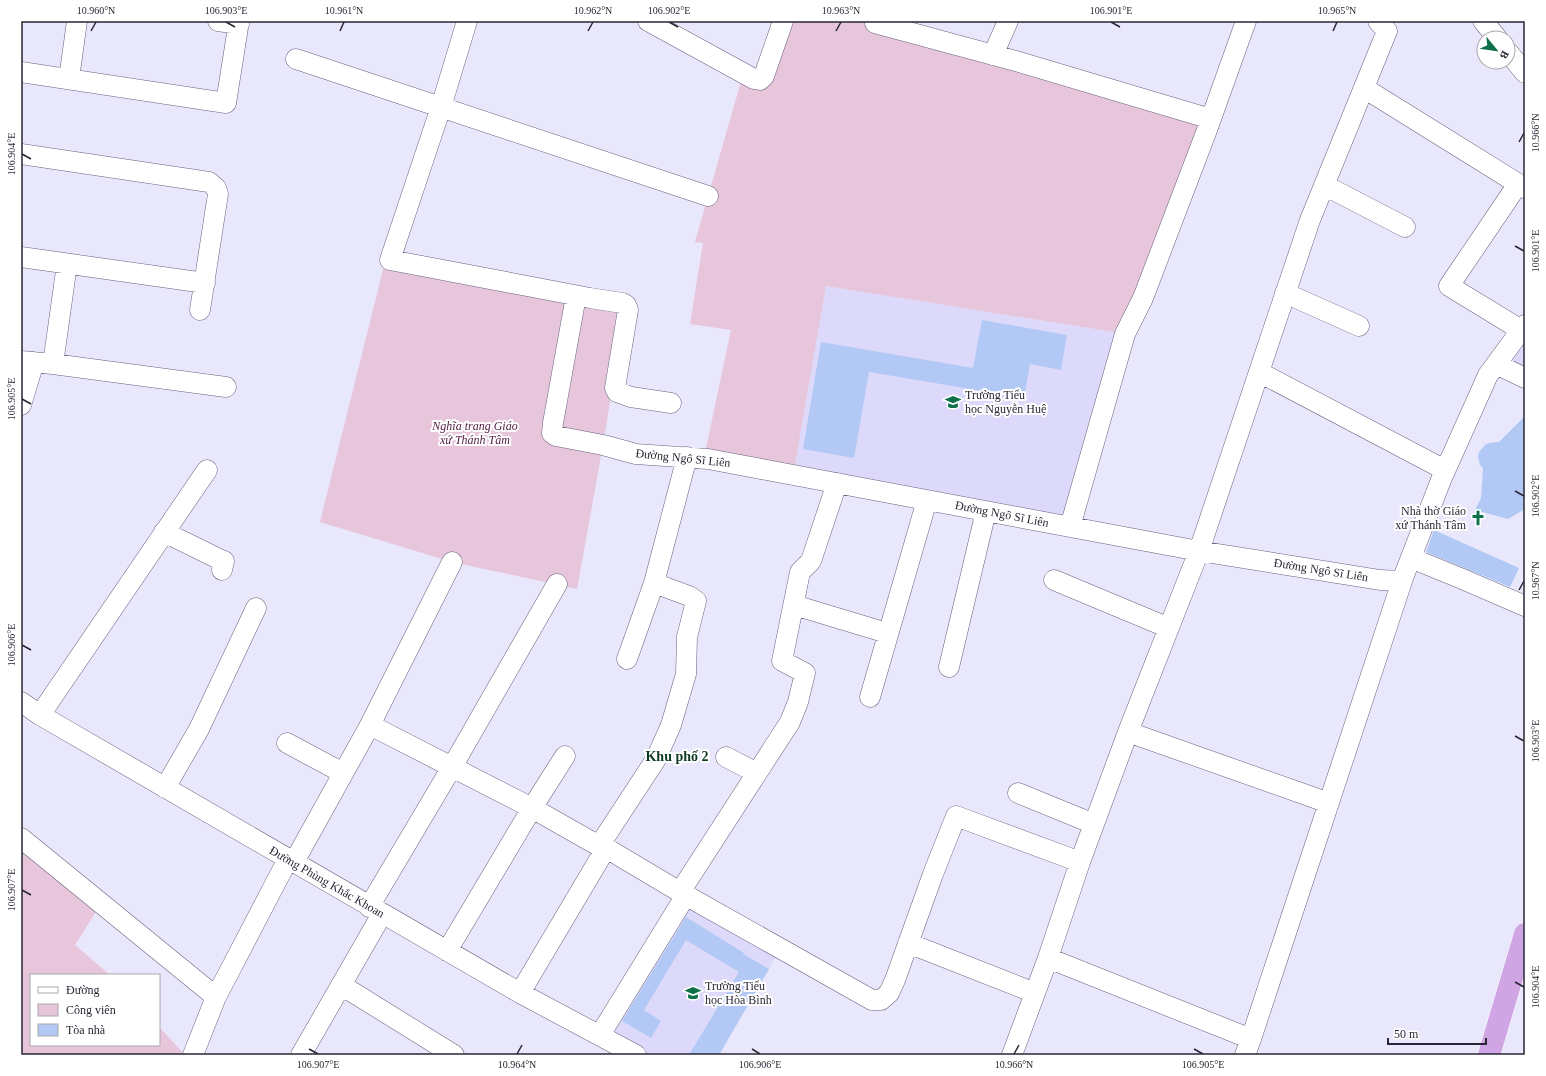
<svg xmlns="http://www.w3.org/2000/svg" width="1546" height="1076" viewBox="0 0 1546 1076" font-family="'Times New Roman',serif">
<style>
.built{fill:#dcd9fa}
.green{fill:#e7c5da}
.building{fill:#b2c9f5}
.lines{fill:none;stroke-linecap:round;stroke-linejoin:round}
.minor-casing{stroke:#65627f;stroke-width:21}
.highway-casing{stroke:#fff;stroke-width:23}
.minor{stroke:#fff;stroke-width:20}
.highway{stroke:#d0a5e4;stroke-width:22}
.ticks{fill:none;stroke:#282633;stroke-width:1.5}
.labels{text-anchor:middle;stroke-width:4;stroke-linejoin:round;paint-order:stroke}
.poi-label{font-size:12px;fill:#282633;stroke:#fff;text-anchor:start}
.park-label{font-size:12px;font-style:italic;fill:#582047;stroke:#fff}
.street-label{font-size:12px;fill:#282633;stroke:#fff}
.quarter-label{font-size:14px;font-weight:bold;fill:#0e3925;stroke:#fff}
.neatline{fill:none;stroke:#282633;stroke-width:1.5}
.ticks-label{font-size:10px;text-anchor:middle;fill:#282633}
</style>
<rect width="100%" height="100%" fill="#e9e7fb"/>
<path class="built" d="M826,286L1120,333L1067,521L794,470Z
M1525,333V373L1503,362Z
M688,901L778,953L719,1055H646L607,1034Z"/>
<path class="green" d="M787,21H861L875,27L1206,121L1120,333L826,286L794,470L705,453L731,330L690,324L703,243L695,242L742,78L752,83Z
M385,262L625,310L603,445L577,589L452,562L320,522Z
M21,844L99,907L75,945L110,975H31V1045H159V1027L185,1055H21Z"/>
<path class="building" d="M982,320L1067,335L1061,370L1030,364L1024,398L869,372L854,458L803,449L821,342L973,368Z
M1525,416V509L1508,519L1475,510L1481,498L1483,468L1480,465L1478,457L1479,452L1485,445L1489,443L1499,442Z
M1434,530L1519,568L1510,587L1426,552Z
M686,917L744,953L743,954L769,969L719,1055H689L739,972L686,940L644,1010L661,1021L651,1038L622,1021Z"/>
<g class="lines">
<defs>
<path id="minor" d="M218,21L239,24
M467,21L441,107L390,260L590,298L622,303L626,305L628,310L615,388L617,392L631,397L671,403
M648,21L754,79L760,80L764,76L783,21
M1483,21L1497,38
M875,23L1016,61L1211,119
M1508,52L1525,73
M993,55L1008,21
M296,59L708,196
M21,72L226,103L239,21
M69,79L77,21
M1364,88L1525,188
M21,154L209,182L216,188L218,194L200,310
M1518,184L1449,286L1521,330
M1324,185L1405,227
M21,257L205,283
M1285,293L1359,326
M576,296L553,423L552,433L556,436L603,445L636,454L708,459L1199,551L1380,580L1402,581
M21,361L53,364L226,387
M53,364L67,264
M1496,364L1525,378
M1259,372L1445,470
M21,405L34,362
M1070,527L1125,334L1143,298L1207,130L1246,21
M164,532L221,560L224,561L222,570
M1411,558L1460,578L1525,606
M1054,580L1169,628
M794,605L887,633
M627,659L654,583L687,457
M949,667L986,511
M870,697L927,500
M21,702L40,715L520,993L636,1055
M40,715L207,470
M370,725L532,808L599,846L606,848L680,892L872,1000H881L889,993L895,980L933,874L956,816L1080,862
M1128,732L1329,803
M287,743L343,773
M726,757L757,773
M165,788L199,729L256,608
M1018,793L1094,824
M21,838L216,997
M599,846L656,759L671,725L686,674L687,637L696,601L689,596L654,583
M294,862L370,725L452,562
M680,892L790,722L798,702L805,673L782,661L800,572L811,561L837,483
M369,907L452,767L557,584
M908,943L1035,993
M447,951L532,808L565,756
M1048,958L1251,1039
M341,985L454,1055
M520,993L606,848
M600,1035L686,895
M193,1055L216,997L288,859
M301,1055L382,914
M1012,1055L1048,958L1080,862L1128,732L1199,551L1310,220L1387,31L1378,21
M1245,1055L1251,1039L1403,578L1441,480L1488,375L1525,325"/>
<path id="highway" d="M1489,1055L1525,934"/>
</defs>
<use href="#minor" class="minor-casing"/>
<use href="#highway" class="highway-casing"/>
<use href="#minor" class="minor"/>
<use href="#highway" class="highway"/>
</g>
<path class="ticks" d="M226,22L235,27M669,22L678,27M1111,22L1120,27M91,31L96,22M340,31L344,22M588,31L593,22M836,31L841,22M1333,31L1337,22M1519,142L1524,133M22,154L31,159M1515,246L1524,251M22,399L31,404M1515,491L1524,496M1519,590L1524,581M22,645L31,650M1515,736L1524,741M22,890L31,895M1515,982L1524,987M309,1049L318,1054M752,1049L760,1054M1194,1049L1203,1054M517,1054L522,1045M1014,1054L1019,1045"/>
<defs>
<symbol id="school-bare" viewBox="-9 -9 18 18"><path d="M0-5L7-2L0 1L-7-2ZM-4 1L0 2.5L4 1V4Q0 6-4 4Z" fill="#0c7148" stroke="#fff" stroke-width="2.5" paint-order="stroke"/></symbol>
<symbol id="church-bare" viewBox="-9 -9 18 18"><path d="M-1.2-6h2.4v3.5h3.3v2.4h-3.3V6h-2.4V-.1h-3.3v-2.4h3.3Z" fill="#0c7148" stroke="#fff" stroke-width="2.5" paint-order="stroke"/></symbol>
</defs>
<g fill-rule="evenodd">
<use href="#school-bare" x="942" y="391" width="22" height="22"/>
<use href="#church-bare" x="1467" y="507" width="22" height="22"/>
<use href="#school-bare" x="682" y="982" width="22" height="22"/>
</g>
<g class="labels">
<g class="poi-label">
<text x="965" y="399">Trường Tiểu<tspan x="965" dy="14">học Nguyễn Huệ</tspan></text>
<text x="1466" y="515" text-anchor="end">Nhà thờ Giáo<tspan x="1466" dy="14">xứ Thánh Tâm</tspan></text>
<text x="705" y="990">Trường Tiểu<tspan x="705" dy="14">học Hòa Bình</tspan></text>
</g>
<g class="park-label">
<text x="475" y="430">Nghĩa trang Giáo<tspan x="475" dy="14">xứ Thánh Tâm</tspan></text>
</g>
<g class="street-label">
<text transform="translate(683 458) rotate(6)" y="4">Đường Ngô Sĩ Liên</text>
<text transform="translate(1002 514) rotate(11)" y="4">Đường Ngô Sĩ Liên</text>
<text transform="translate(1321 570) rotate(9)" y="4">Đường Ngô Sĩ Liên</text>
<text transform="translate(327 882) rotate(30)" y="4">Đường Phùng Khắc Khoan</text>
</g>
<g class="quarter-label">
<text x="677" y="761">Khu phố 2</text>
</g>
</g>
<rect width="1546" height="1076" fill="none" stroke="#ffffff" stroke-width="44"/>
<rect x="30" y="974" width="130" height="72" fill="#ffffff" stroke="#a9a8ad"/>
<rect x="38" y="987" width="20" height="6" fill="#ffffff" stroke="#a9a8ad"/>
<text x="66" y="994" font-size="12" fill="#282633">Đường</text>
<rect x="38" y="1004" width="20" height="12" fill="#e7c5da" stroke="#a9a8ad"/>
<text x="66" y="1014" font-size="12" fill="#282633">Công viên</text>
<rect x="38" y="1024" width="20" height="12" fill="#b2c9f5" stroke="#a9a8ad"/>
<text x="66" y="1034" font-size="12" fill="#282633">Tòa nhà</text>
<g transform="translate(1496 50) rotate(119)"><circle r="19" fill="#ffffff" stroke="#a9a8ad"/>
<path d="M0-3L7 15L0 10L-7 15Z" fill="#0c7148"/>
<text y="-6" font-size="11" font-weight="bold" text-anchor="middle" fill="#282633">B</text>
</g>
<path d="M1388 1038v6h98v-6" fill="none" stroke="#282633" stroke-width="2"/>
<text x="1394" y="1038" font-size="12" fill="#282633" stroke="#ffffff" stroke-width="3" paint-order="stroke">50 m</text>
<rect x="22" y="22" width="1502" height="1032" class="neatline"/>
<g class="ticks-label">
<text x="96" y="14">10.960°N</text>
<text x="226" y="14">106.903°E</text>
<text x="344" y="14">10.961°N</text>
<text x="593" y="14">10.962°N</text>
<text x="669" y="14">106.902°E</text>
<text x="841" y="14">10.963°N</text>
<text x="1111" y="14">106.901°E</text>
<text x="1337" y="14">10.965°N</text>
<text transform="translate(1535 133) rotate(-90)" y="4">10.966°N</text>
<text transform="translate(11 154) rotate(-90)" y="4">106.904°E</text>
<text transform="translate(1535 251) rotate(-90)" y="4">106.901°E</text>
<text transform="translate(11 399) rotate(-90)" y="4">106.905°E</text>
<text transform="translate(1535 496) rotate(-90)" y="4">106.902°E</text>
<text transform="translate(1535 581) rotate(-90)" y="4">10.967°N</text>
<text transform="translate(11 645) rotate(-90)" y="4">106.906°E</text>
<text transform="translate(1535 741) rotate(-90)" y="4">106.903°E</text>
<text transform="translate(11 890) rotate(-90)" y="4">106.907°E</text>
<text transform="translate(1535 987) rotate(-90)" y="4">106.904°E</text>
<text x="318" y="1068">106.907°E</text>
<text x="517" y="1068">10.964°N</text>
<text x="760" y="1068">106.906°E</text>
<text x="1014" y="1068">10.966°N</text>
<text x="1203" y="1068">106.905°E</text>
</g>
</svg>
